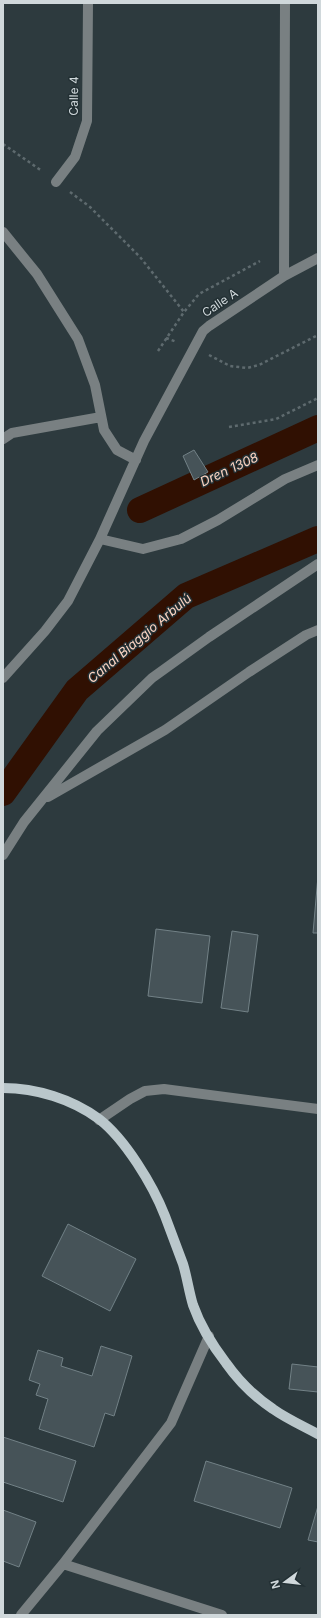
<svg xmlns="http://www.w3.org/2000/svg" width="321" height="1618" viewBox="0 0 321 1618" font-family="Inter,sans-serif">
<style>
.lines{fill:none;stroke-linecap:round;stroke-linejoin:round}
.canal{stroke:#301002;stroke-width:26}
.building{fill:#465358;stroke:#728186}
.path{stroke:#5e6a6e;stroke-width:2.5;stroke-dasharray:3 3;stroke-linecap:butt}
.minor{stroke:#798082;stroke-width:10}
.major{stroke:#bac7cb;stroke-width:10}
.labels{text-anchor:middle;stroke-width:3;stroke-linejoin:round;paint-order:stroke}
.street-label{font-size:12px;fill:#d0d8db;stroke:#233034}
.water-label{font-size:13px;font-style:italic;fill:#fcd4c2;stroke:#233034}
</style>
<rect width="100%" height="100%" fill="#2d3a3e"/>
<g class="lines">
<path class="canal" d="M140,510L318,428
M3,793L77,690L186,596L318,539"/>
</g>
<path class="building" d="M194,450L208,472L194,480L183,456Z
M318,876V933H313Z
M156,929L210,936L202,1003L148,996Z
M232,931L258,935L248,1012L221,1008Z
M68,1224L136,1259L110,1311L42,1276Z
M101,1346L132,1356L114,1416L105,1413L94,1447L39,1429L48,1399L36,1395L40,1384L29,1380L38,1350L63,1358L61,1366L92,1376Z
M292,1364L318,1367V1392L289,1389Z
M3,1437L76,1461L63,1502L3,1482Z
M206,1461L292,1488L280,1528L194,1501Z
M318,1506V1542L308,1540Z
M3,1510L36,1522L19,1567L3,1561Z"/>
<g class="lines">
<path class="path" d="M3,144L42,171
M70,192L90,207L140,257L184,312
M166,338L177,342
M158,351L184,312L199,294L260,261
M209,355L230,366L247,368L259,365L318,335
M229,427L276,419L318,398"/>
<path class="minor" d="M56,182L75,157L87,121L88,3
M3,232L37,274L78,339L95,385L104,430L117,450L136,460
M284,276L285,3
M3,439L12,433L101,417
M100,539L143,549L181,539L218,520L285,479L318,465
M3,678L45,631L68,601L100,539L144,441L203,331L209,326L284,276L318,258
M48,797L165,730L249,672L306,635L318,630
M3,855L24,822L97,731L152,678L209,637L318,564
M99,1120L130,1099L145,1091L164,1089L318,1109
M63,1564L222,1615
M21,1615L63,1564L171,1423L209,1336"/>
<path class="major" d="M3,1088C36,1088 72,1099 99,1119C125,1139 153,1185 165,1216C171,1232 177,1248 183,1264C187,1277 189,1292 193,1305C200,1325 213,1346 226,1363C238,1380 255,1397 273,1409C287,1419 303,1426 318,1434"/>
</g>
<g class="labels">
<g class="street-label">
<text transform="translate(74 96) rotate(-89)" y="4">Calle 4</text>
<text transform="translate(220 303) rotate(-34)" y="4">Calle A</text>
</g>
<g class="water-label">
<text transform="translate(229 469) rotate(-25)" y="5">Dren 1308</text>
<text transform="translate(139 638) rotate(-40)" y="5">Canal Biaggio Arbulú</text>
</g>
</g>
<rect width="321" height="1618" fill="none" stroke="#d0d8db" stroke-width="8"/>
<g transform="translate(285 1582) rotate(255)" stroke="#233034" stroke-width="3" paint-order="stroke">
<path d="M0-3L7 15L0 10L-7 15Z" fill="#d0d8db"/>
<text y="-6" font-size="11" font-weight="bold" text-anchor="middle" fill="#d0d8db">N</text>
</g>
</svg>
